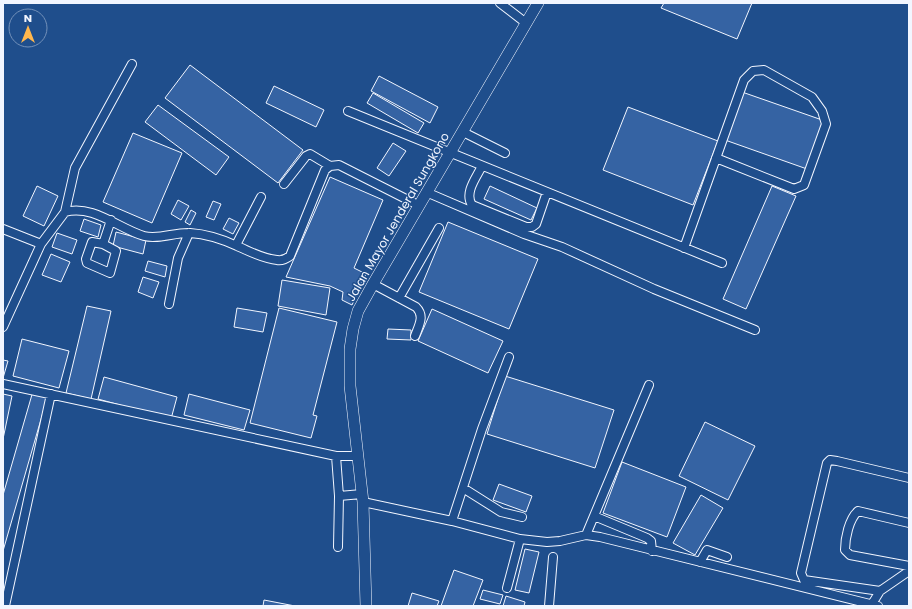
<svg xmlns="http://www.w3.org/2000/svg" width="912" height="609" viewBox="0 0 912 609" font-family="Poppins,sans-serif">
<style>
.building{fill:#3563a3;stroke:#f2f6ff}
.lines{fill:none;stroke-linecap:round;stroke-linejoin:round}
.minor-casing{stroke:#f2f6ff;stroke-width:10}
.major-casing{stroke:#f2f6ff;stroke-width:12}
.minor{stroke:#1f4e8c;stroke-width:8}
.major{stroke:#1f4e8c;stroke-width:11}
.labels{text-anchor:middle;stroke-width:3;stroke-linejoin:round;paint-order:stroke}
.street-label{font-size:12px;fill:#f2f6ff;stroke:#1f4e8c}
</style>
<rect width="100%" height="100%" fill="#1f4e8c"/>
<path class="building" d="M664,3H752L737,39L661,8Z
M190,65L303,150L278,183L165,98Z
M379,76L438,107L430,123L371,91Z
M274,86L324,110L316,127L266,103Z
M742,92L825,121L807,169L725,140Z
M373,93L424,123L418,133L367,103Z
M158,105L229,157L216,175L145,122Z
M628,107L718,141L693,205L603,170Z
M133,133L182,153L152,223L103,202Z
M393,143L406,151L389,176L377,168Z
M330,177L383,200L354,268L366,274L352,305L342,300L343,292L330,286L286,277Z
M37,186L58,196L44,226L23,216Z
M490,186L537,208L531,220L484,199Z
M772,186L796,196L746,309L723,299Z
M178,200L189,206L181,220L171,214Z
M213,201L221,204L214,220L206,217Z
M191,210L196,213L190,225L185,222Z
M229,218L239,223L233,234L223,229Z
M84,219L101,225L98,237L80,231Z
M448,222L538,259L509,329L419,292Z
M116,232L146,240L143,254L113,246Z
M57,233L77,240L72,254L52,247Z
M51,254L70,262L61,282L42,275Z
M148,261L167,266L165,277L145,271Z
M143,277L159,282L153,298L138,292Z
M282,280L330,288L326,315L278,306Z
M87,306L111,311L91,399L66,393Z
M237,308L267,313L263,332L234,327Z
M279,308L337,322L313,415L317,416L311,438L250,423Z
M432,309L503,341L488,373L418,341Z
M388,329L411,330V340L387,339Z
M22,339L69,351L59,388L13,376Z
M3,360L8,361L3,378Z
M505,376L614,410L595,468L487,434Z
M104,377L177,397L171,419L98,399Z
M33,391L48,395L3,551V495Z
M3,394L12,396L3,439Z
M189,394L250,410L244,430L184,415Z
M705,422L755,446L728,500L679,476Z
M622,462L686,487L667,537L603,513Z
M499,484L532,496L526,512L493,500Z
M701,495L723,508L695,555L673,543Z
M525,549L539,552L529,593L515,590Z
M454,570L483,580L473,606H441Z
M483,590L503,595L500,604L480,599Z
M412,593L439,601L437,606H408Z
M506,596L525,602L524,606H503Z
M264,600L295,606H263Z"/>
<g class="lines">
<defs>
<path id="minor" d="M500,3L526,23
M348,111L722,263
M463,132L505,153
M482,166C476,178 464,193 472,205L526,227H532L536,224L547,192
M284,184L306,156L310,154L330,166
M426,192L524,234L562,247L654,289L755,330
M65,212C93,204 119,229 144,236C159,240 175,232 190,233C206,234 222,239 237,246C249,251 263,259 277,260C282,261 286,259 290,256L325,170L330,166L339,165L418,205
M3,229L41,244
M103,244L116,251L110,273L87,263L86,259L92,242L103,244L111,220
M236,245L261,197
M684,248L744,80L753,71L764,70L812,97L822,111L826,124L804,185L794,189L716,158
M373,284L416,307C425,316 419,325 415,336
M399,298L439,228
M169,304L178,258L189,233
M3,327L41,244L65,212L75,168L132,64
M3,384L336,456L339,496L338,547
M336,456H358
M463,488L501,512L522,517
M339,496L362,494
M363,502L452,521L520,539L547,542L560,541L586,535L600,537L878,606
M594,516L647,538L651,541L652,551
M452,521L482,429L509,357
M909,523L858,511C849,519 845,538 845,550L850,555L909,566
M586,535L649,385
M700,562L707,550L727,557
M507,588L520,539
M880,591L804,580L801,573L827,463L830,460L837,461L909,478
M872,604L880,591L909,571
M5,606L51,394
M549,606L553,557"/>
<path id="major" d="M366,606L363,502L350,386V349L353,329L358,311L373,284L538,3"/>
</defs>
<use href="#minor" class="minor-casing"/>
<use href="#major" class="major-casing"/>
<use href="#minor" class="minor"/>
<use href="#major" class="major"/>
</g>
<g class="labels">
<g class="street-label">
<text transform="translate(398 217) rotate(-60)" y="4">Jalan Mayor Jenderal Sungkono</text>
</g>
</g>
<rect width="912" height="609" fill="none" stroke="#f2f6ff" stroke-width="8"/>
<g transform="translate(28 28)"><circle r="19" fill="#1f4e8c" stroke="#7391ba"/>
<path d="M0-3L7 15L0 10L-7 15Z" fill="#ffb74d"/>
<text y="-6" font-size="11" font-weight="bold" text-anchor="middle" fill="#f2f6ff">N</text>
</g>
</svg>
